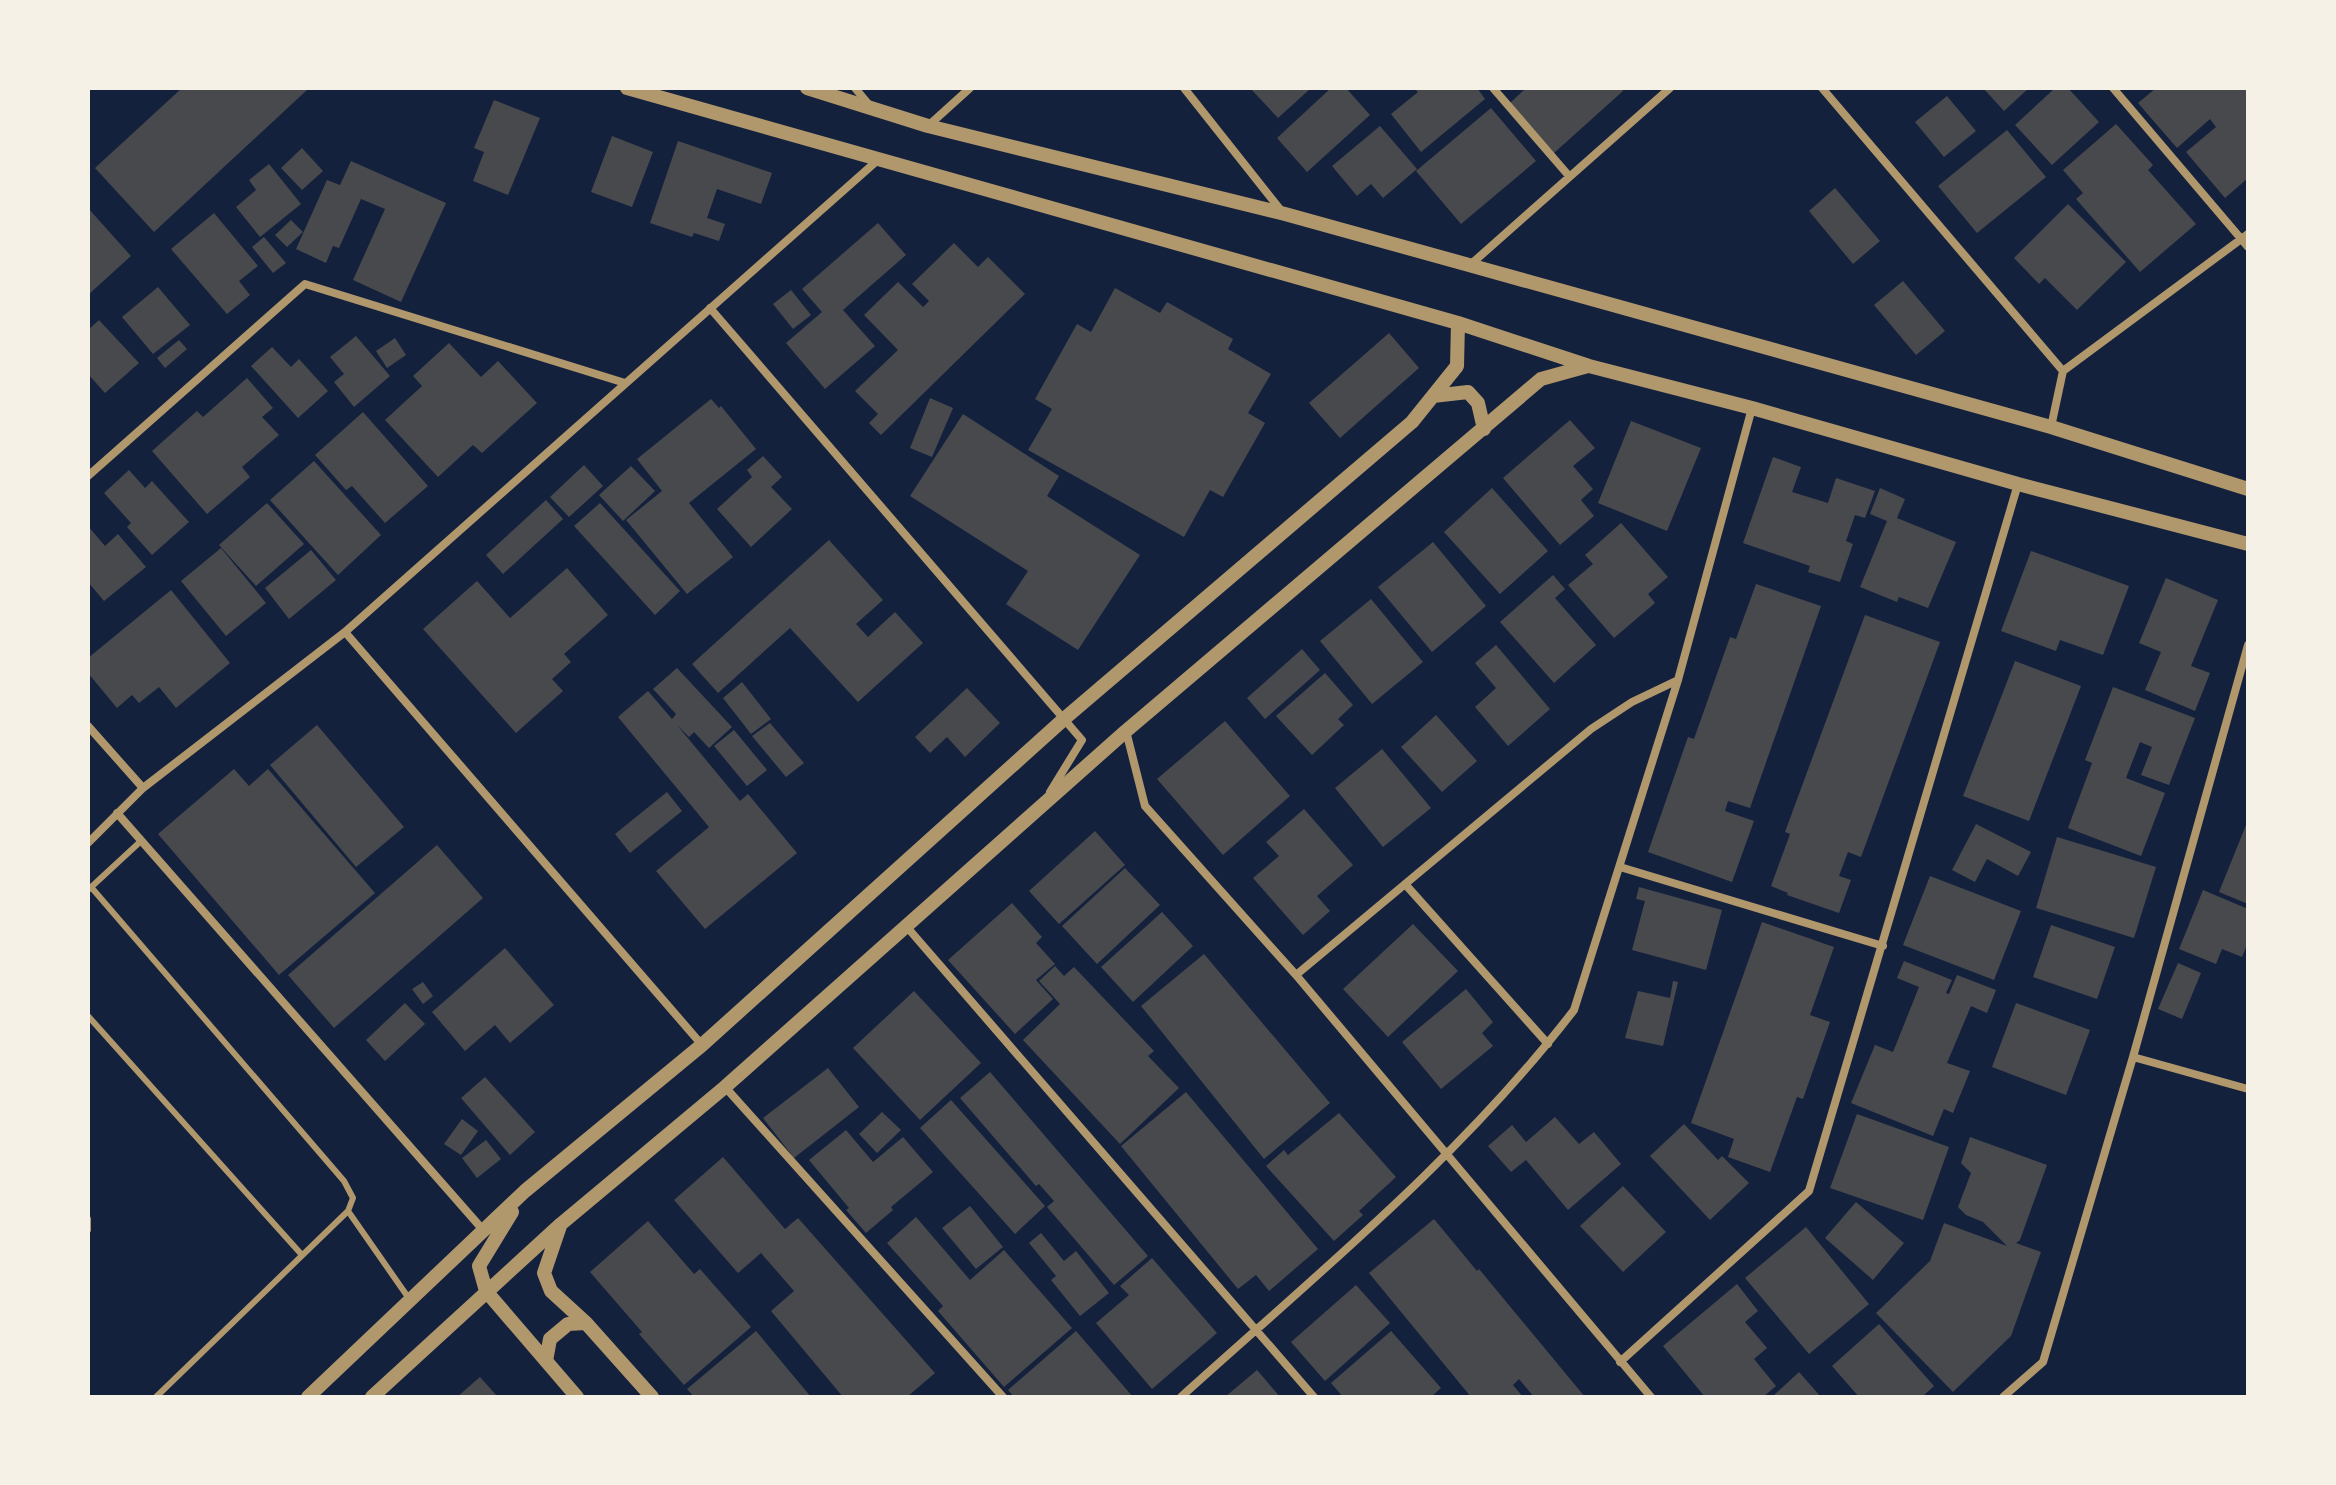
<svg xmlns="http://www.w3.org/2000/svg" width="2336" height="1485" viewBox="0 0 2336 1485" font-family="'Noto Sans',sans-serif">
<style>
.building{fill:#48494c}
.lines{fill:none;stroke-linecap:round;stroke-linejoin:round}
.service{stroke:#b1986c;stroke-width:6}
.minor{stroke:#b1986c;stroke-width:8}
.tertiary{stroke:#b1986c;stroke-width:14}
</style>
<rect width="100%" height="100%" fill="#14213d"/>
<path class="building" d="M182,88L307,90L154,232L95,168Z
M1250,88H1311L1278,118Z
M1331,88H1346L1370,115L1307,172L1277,138Z
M1414,88H1477L1485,99L1421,152L1391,114L1418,92Z
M1526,88H1621L1623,91L1554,153L1509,104Z
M1983,88H2029L2004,111Z
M2055,88H2068L2099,122L2052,165L2015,125Z
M2156,88H2248V178L2225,198L2186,152L2216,127L2210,119L2177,148L2138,103Z
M1947,96L1976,131L1944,157L1915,122Z
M494,100L540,118L508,195L473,181L484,152L474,148Z
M1491,108L1536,161L1461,224L1416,171Z
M2116,124L2153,165L2148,170L2196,224L2140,272L2076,199L2083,193L2063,170Z
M1380,126L1417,169L1383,198L1371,184L1357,196L1332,166Z
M2007,130L2046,177L1977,233L1938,186Z
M612,136L653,152L632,207L591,192Z
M678,141L772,173L761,204L717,189L707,218L725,224L719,241L694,233L692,237L650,223Z
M302,148L323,171L302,190L281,168Z
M351,161L446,203L401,302L353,280L385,209L361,199L339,248L333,246L326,263L296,249L327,180L340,185Z
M269,164L301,204L260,237L236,207L256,190L249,180Z
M1835,188L1880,241L1853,264L1809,211Z
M2068,204L2126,262L2077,310L2045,278L2039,284L2014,258Z
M88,208L131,256L88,295Z
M214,213L258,266L239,281L250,295L227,314L171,249Z
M291,220L303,232L287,247L275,235Z
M878,223L906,255L843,310L875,346L825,389L786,343L822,312L802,289Z
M264,237L286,263L273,273L252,247Z
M954,243L978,267L988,257L1025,294L881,435L869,423L878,414L855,391L898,350L864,315L898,282L923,307L929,301L912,284Z
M1903,281L1945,331L1916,355L1874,305Z
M158,287L190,325L153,354L122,317Z
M1115,288L1160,313L1167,302L1233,339L1228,349L1271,374L1248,413L1265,423L1223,497L1210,490L1184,537L1028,450L1052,409L1035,399L1077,324L1091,332Z
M791,290L811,315L793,329L773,304Z
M99,320L139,363L105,393L88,374V330Z
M1389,333L1419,368L1340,438L1309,403Z
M356,336L390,376L354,407L334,382L344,374L330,357Z
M395,338L406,355L387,368L376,351Z
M179,340L187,349L165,368L157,358Z
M449,343L481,377L498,361L537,403L482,453L473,445L438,477L385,420L422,386L413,376Z
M272,347L291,367L299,359L328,391L298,418L251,366Z
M247,378L273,408L262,417L279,435L242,467L250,477L207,514L152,451L197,411L203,417Z
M930,398L953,408L932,457L910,448Z
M711,399L719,408L721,406L756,449L689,503L733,557L687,594L626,520L662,491L637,459Z
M363,412L428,486L385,523L352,486L346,490L315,455Z
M963,414L1059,476L1047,496L1140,555L1078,650L1006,604L1028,571L910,496Z
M1570,420L1595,448L1573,466L1593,489L1581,500L1594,516L1560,545L1503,478Z
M1631,421L1701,448L1667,531L1598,503Z
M763,456L782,477L771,487L792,509L751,547L717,509L752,477L747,470Z
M1773,457L1801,467L1792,492L1828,503L1836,478L1875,491L1865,518L1855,515L1846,541L1853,544L1840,582L1808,572L1810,566L1743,543Z
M314,461L381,535L338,575L270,500Z
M584,465L603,486L569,517L550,497Z
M631,466L655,491L623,521L599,495Z
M129,470L145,488L152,481L189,522L152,555L127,527L131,523L104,493Z
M1492,488L1548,551L1500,594L1444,532Z
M1880,488L1905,499L1897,518L1956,542L1928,608L1899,597L1897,602L1860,587L1887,521L1870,514Z
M546,500L563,519L503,574L486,555Z
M267,503L304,544L256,586L219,545Z
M600,503L680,591L655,615L574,526Z
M1621,523L1668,577L1648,594L1655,603L1614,638L1568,585L1593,564L1585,555Z
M88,526L105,546L118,534L146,567L104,601L88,582Z
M829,540L883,600L856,624L868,637L895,612L923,643L858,702L790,628L718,693L692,664Z
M1433,542L1486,606L1432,652L1378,587Z
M221,548L266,603L226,636L181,581Z
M311,550L336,580L289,619L265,588Z
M2031,551L2129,586L2103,655L2060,640L2056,651L2001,631Z
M567,568L608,615L564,654L571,662L552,679L563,691L516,733L423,629L477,581L510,618Z
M1553,575L1565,589L1555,598L1596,645L1554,683L1500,622Z
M2166,578L2218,600L2191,666L2210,673L2195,711L2145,690L2161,652L2139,643Z
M1756,584L1821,606L1750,808L1728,801L1725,811L1754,821L1732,882L1648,852L1688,737L1694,739L1730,637L1736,639Z
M171,590L230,663L176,708L159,687L139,703L132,695L117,708L88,673V658Z
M1371,599L1423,662L1372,704L1320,641Z
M1865,615L1940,642L1861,857L1848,852L1839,876L1851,880L1839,913L1787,895L1788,893L1771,886L1790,834L1785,832Z
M1496,645L1550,709L1508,746L1475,707L1496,688L1475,663Z
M1302,649L1320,670L1265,719L1247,698Z
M2015,661L2081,686L2029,821L1963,796Z
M677,668L732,727L709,748L694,732L689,737L677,725L740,801L748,794L797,853L705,929L656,871L709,827L618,717L648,691L672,719L676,714L653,689Z
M1325,673L1353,705L1338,719L1344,725L1312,755L1276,716Z
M742,682L771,719L751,734L723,698Z
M2113,687L2195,718L2169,785L2141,775L2152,747L2140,742L2126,778L2165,793L2141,856L2068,828L2092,763L2085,760Z
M967,688L1000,723L965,757L947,737L930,753L915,737Z
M1436,715L1477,761L1442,792L1401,747Z
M1225,721L1290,796L1223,855L1157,779Z
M770,723L804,763L786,777L752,736Z
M317,725L404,827L356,867L270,765Z
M734,730L767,770L747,786L714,746Z
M1382,749L1431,808L1383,847L1335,788Z
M234,769L249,786L268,769L375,893L279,975L158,834Z
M667,792L682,811L630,853L615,834Z
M1304,809L1353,865L1317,896L1330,911L1303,935L1253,878L1279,856L1266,842Z
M2248,820V904L2219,892Z
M1976,824L2031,852L2018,876L1987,859L1975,882L1952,870Z
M1095,831L1125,865L1059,924L1029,891Z
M2057,837L2156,867L2134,938L2036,908Z
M437,845L483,898L334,1028L288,975Z
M1125,868L1160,905L1097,964L1062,926Z
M1930,876L2021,911L1994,980L1903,945Z
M1639,887L1722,910L1706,970L1632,950L1645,901L1636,899Z
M2203,890L2248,909V942L2242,957L2222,949L2216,964L2179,949Z
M1012,903L1042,937L1036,943L1055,964L1036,980L1053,999L1015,1034L948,960Z
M1162,912L1193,946L1133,1002L1101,967Z
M1762,922L1834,947L1810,1015L1830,1022L1803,1099L1797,1097L1770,1172L1728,1157L1734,1139L1691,1123Z
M1413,924L1458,971L1388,1037L1343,989Z
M2051,925L2115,947L2097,999L2033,977Z
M505,948L554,1005L510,1043L495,1025L465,1051L432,1012Z
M1204,954L1330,1103L1264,1159L1141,1006Z
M1904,961L1952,980L1946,993L1949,994L1957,975L1996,990L1987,1013L1971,1006L1947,1063L1970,1071L1953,1113L1944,1109L1933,1136L1851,1103L1875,1045L1893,1052L1919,987L1897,978Z
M2178,963L2201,973L2182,1019L2158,1009Z
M1055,966L1064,976L1074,967L1154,1051L1148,1056L1179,1088L1120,1144L1023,1040L1060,1004L1039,981Z
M1673,981L1678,982L1663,1046L1625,1038L1638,991L1670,998Z
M423,982L433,996L423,1004L412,989Z
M1466,989L1493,1022L1482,1033L1493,1046L1441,1089L1402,1042Z
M914,991L981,1063L920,1120L853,1048Z
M405,1003L425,1024L385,1061L366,1040Z
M2016,1003L2090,1030L2066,1095L1992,1067Z
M828,1068L859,1107L794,1158L763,1118Z
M990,1072L1148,1256L1114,1285L1047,1207L1054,1201L1039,1184L1036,1186L960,1098Z
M485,1077L535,1132L510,1155L461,1098Z
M1186,1092L1318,1249L1269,1291L1256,1275L1238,1289L1121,1146Z
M951,1100L1045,1206L1015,1234L920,1128Z
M882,1112L901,1130L877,1153L859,1134Z
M1339,1113L1396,1177L1359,1211L1363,1215L1334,1241L1266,1166L1284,1150L1288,1155Z
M1857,1114L1949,1147L1923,1220L1830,1188Z
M1555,1117L1579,1144L1594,1132L1621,1164L1568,1210L1526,1160L1511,1172L1488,1146L1512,1125L1526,1142Z
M462,1119L478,1131L461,1155L444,1144Z
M1684,1124L1718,1160L1722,1156L1749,1183L1710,1220L1650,1156Z
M846,1130L873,1162L903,1137L933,1172L891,1207L893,1210L866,1233L846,1210L849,1208L809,1160Z
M1970,1137L2047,1165L2020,1240L2016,1243L2041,1252L2011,1336L1953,1392L1876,1313L1930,1261L1944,1223L2007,1246L1983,1222L1966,1215L1958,1207L1971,1173L1961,1163Z
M486,1140L501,1159L477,1178L462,1158Z
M723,1157L785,1229L798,1218L935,1373L907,1397H843L771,1311L794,1291L761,1253L738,1273L674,1200Z
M1623,1186L1666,1232L1623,1272L1580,1226Z
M1856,1202L1904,1243L1873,1280L1825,1238Z
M970,1206L1003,1247L976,1269L942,1228Z
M916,1217L970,1280L1004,1250L1072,1328L1004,1387L938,1311L943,1306L887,1243Z
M1434,1219L1477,1271L1479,1269L1585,1397H1534L1519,1379L1513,1385L1523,1397H1471L1369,1273Z
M648,1221L694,1274L700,1269L751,1327L684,1385L639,1334L642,1332L590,1272Z
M1806,1227L1869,1304L1809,1354L1745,1278Z
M1041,1233L1064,1261L1076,1251L1109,1293L1080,1316L1051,1280L1056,1276L1029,1243Z
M1152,1258L1217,1333L1152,1389L1096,1323L1129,1295L1120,1286Z
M1737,1284L1758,1311L1745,1322L1767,1348L1754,1359L1776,1386L1763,1397H1705L1663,1346Z
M1356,1285L1390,1323L1325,1381L1291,1342Z
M1879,1324L1934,1386L1922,1397H1859L1832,1366Z
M756,1331L811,1397H694L687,1389Z
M1076,1331L1133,1397H1014L1008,1390Z
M1391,1331L1441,1388L1431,1397H1343L1331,1383Z
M1257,1370L1280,1397H1225Z
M1799,1372L1821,1397H1772Z
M480,1377L498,1397H457Z"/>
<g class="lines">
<path class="service" d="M91,887L344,1181L353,1198L348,1211L156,1397
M88,890L141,841
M88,1016L302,1255
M348,1211L410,1300
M88,1219V1230"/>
<path class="minor" d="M855,88L870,106
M1184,88L1283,213
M1493,88L1569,176
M1822,88L2063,371
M2113,88L2248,247
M928,126L970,88
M1470,265L1670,88
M710,308L1082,740L1050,792
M2051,427L2063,371L2248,234
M88,476L305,284L625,383
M345,632L702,1045
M88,726L143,788
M1126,731L1145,806L1296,975L1651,1397
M117,813L484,1231
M88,843L143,788L345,632L879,159
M1620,867L1883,946
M1405,884L1548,1044
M906,926L1314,1397
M1296,975L1591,729L1632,702L1678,680
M2133,1057L2248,1089
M725,1087L1003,1397
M1620,1362L1809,1191L2018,484
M1181,1397C1317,1274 1462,1156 1574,1010L1678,680L1752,408
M2003,1397L2043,1362L2133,1057L2248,645"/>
<path class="tertiary" d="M627,88L1458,323L1589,366L1752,408L2018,484L2248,544
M807,88L928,126L1285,214L1469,265L2051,427L2248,489
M1433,396L1468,392L1478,403L1484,429
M512,1212L479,1266L486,1291L577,1397
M560,1226L544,1273L551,1291L586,1323L652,1397
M546,1361L550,1339L568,1324L586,1323
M308,1397L525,1191L702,1045L1064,719L1412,422L1457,366L1458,323
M372,1397L561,1224L725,1087L1126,731L1541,379L1588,366"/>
</g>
<rect width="2336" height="1485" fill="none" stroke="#f6f1e7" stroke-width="180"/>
</svg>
